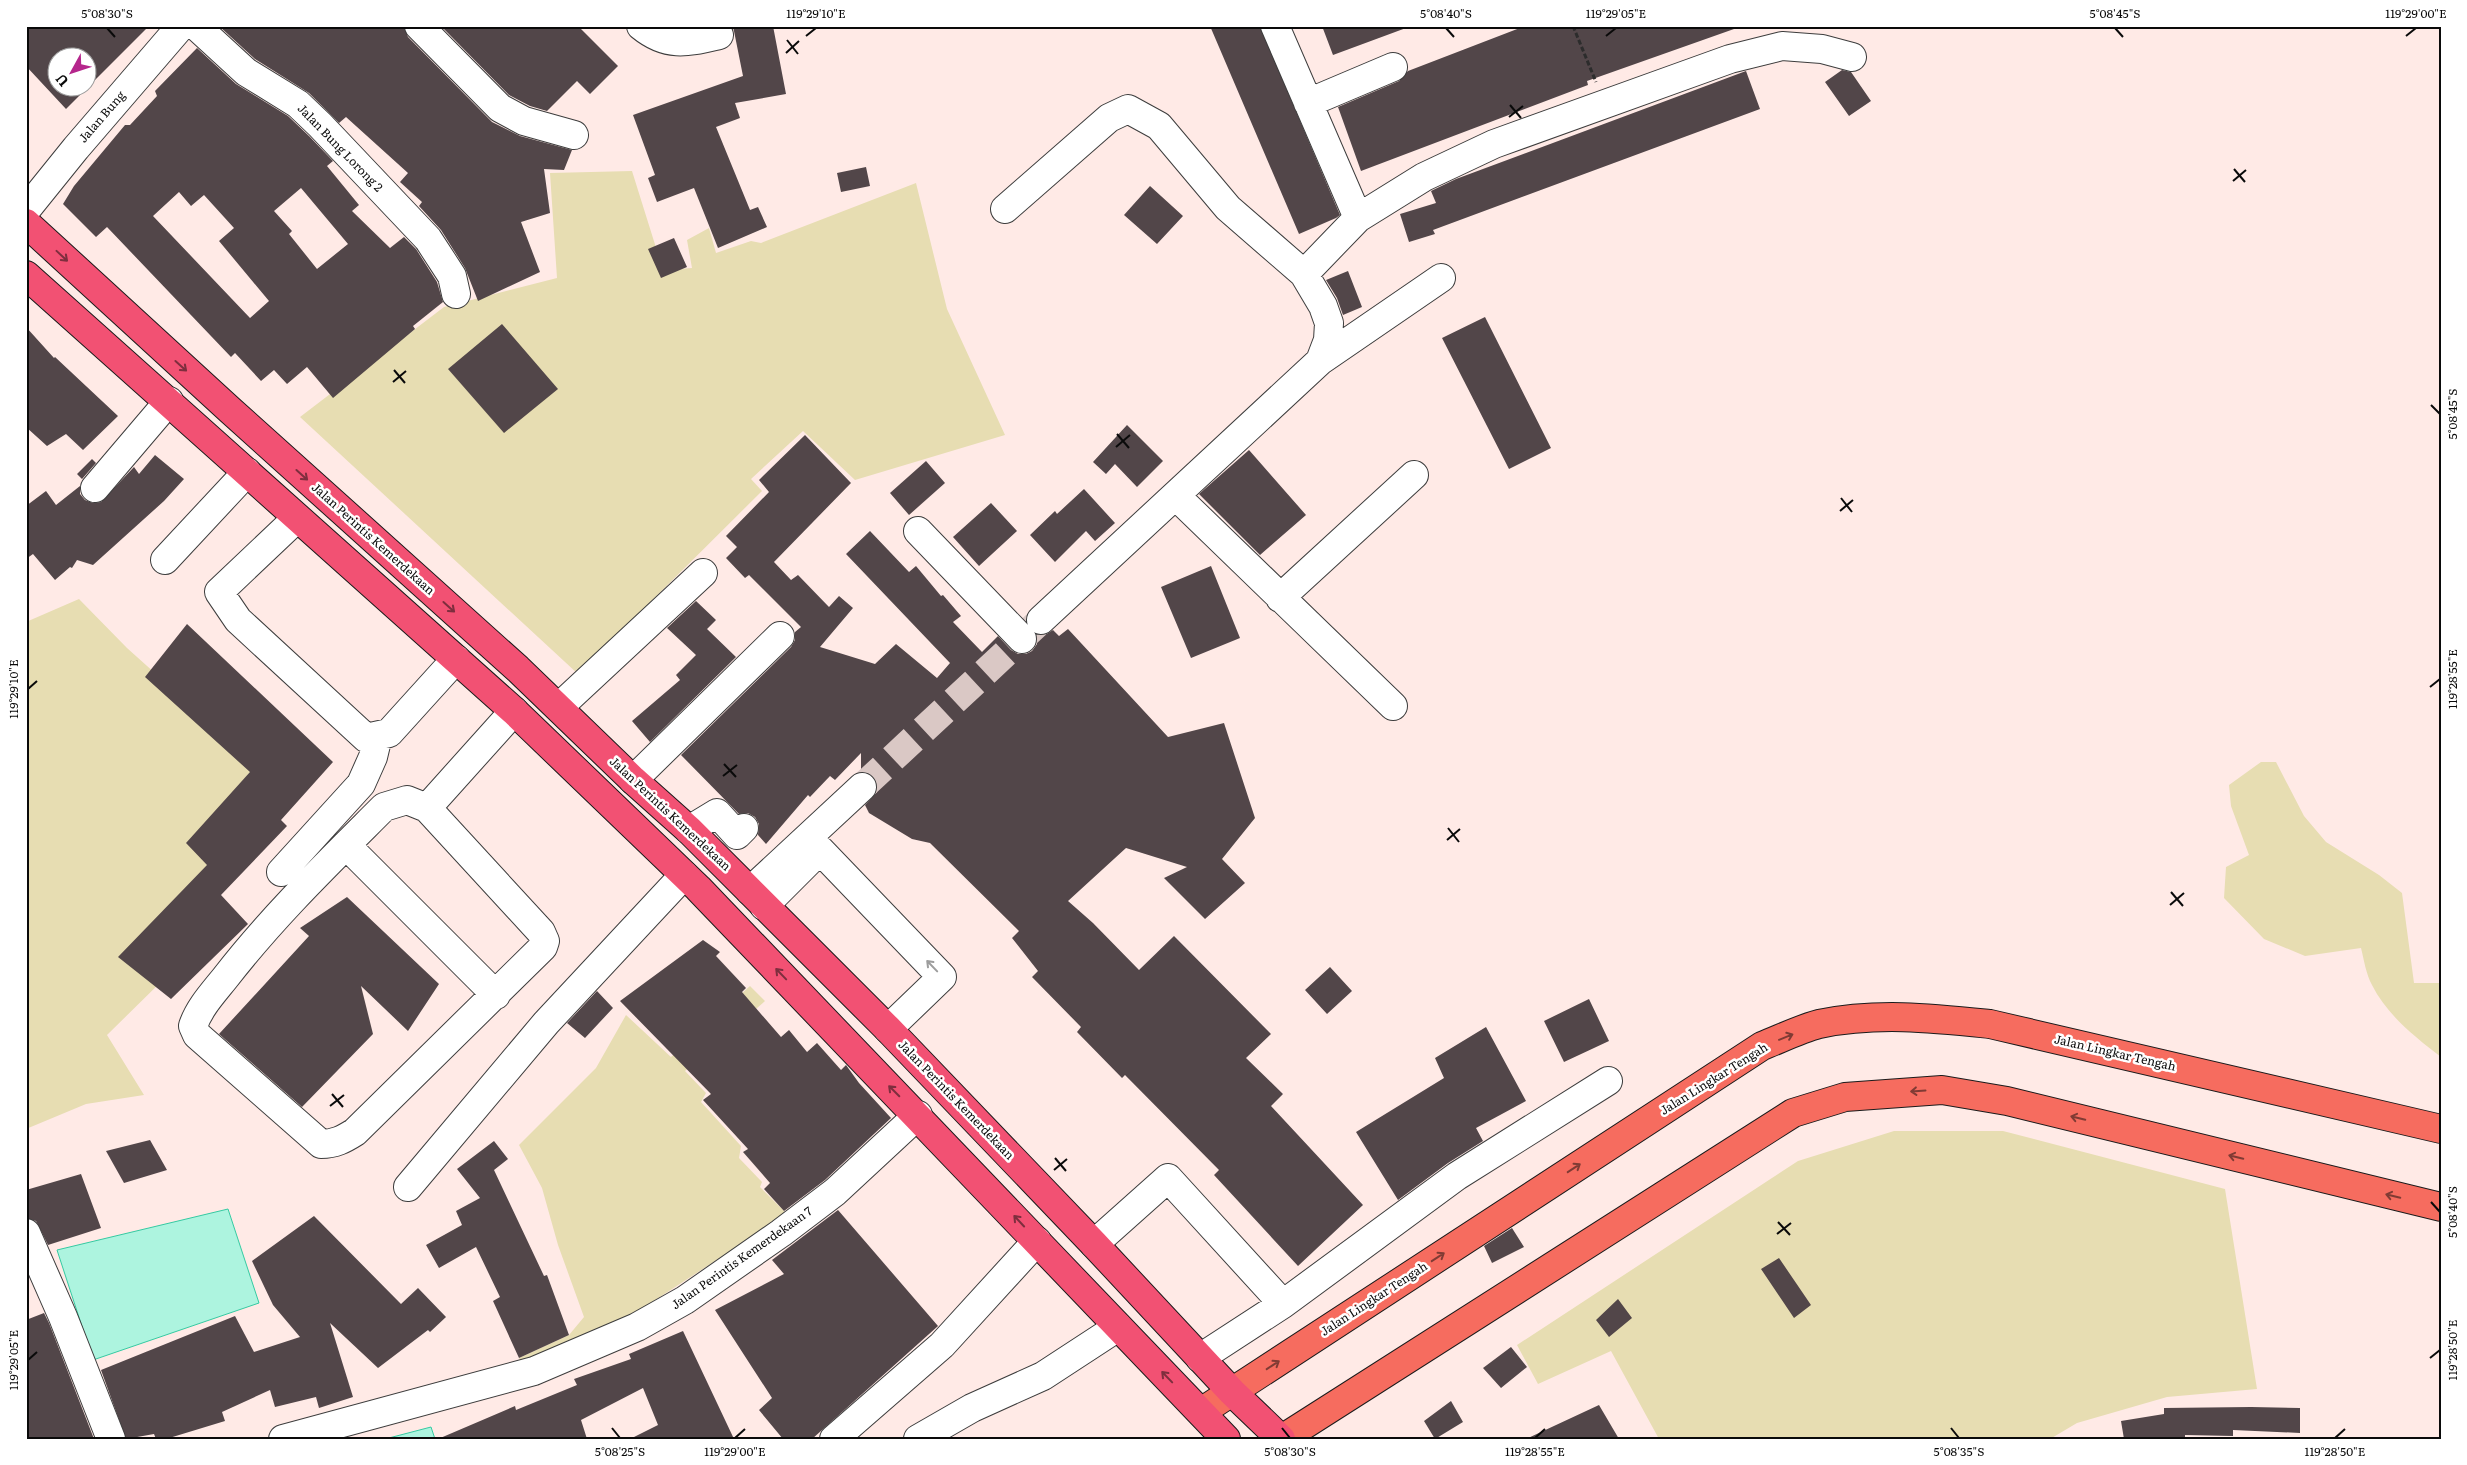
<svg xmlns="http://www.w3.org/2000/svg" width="2467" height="1465" viewBox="0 0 2467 1465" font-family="Literata,serif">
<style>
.green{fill:#e7ddb2}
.water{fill:#adf4df;stroke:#35caa2}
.building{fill:#524649;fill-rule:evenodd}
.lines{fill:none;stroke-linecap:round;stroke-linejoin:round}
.minor-tunnel{stroke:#dac8c5;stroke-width:28;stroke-dasharray:28 14;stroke-linecap:butt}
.minor-casing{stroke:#3d3d3d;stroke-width:30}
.major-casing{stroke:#1b1b1b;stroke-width:30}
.highway-casing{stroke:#1b1b1b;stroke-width:30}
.path{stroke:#2c2c2c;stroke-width:3;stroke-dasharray:5 2.5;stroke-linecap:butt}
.minor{stroke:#fff;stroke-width:28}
.major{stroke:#f66c5f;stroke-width:28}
.highway{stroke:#f25173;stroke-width:28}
.oneway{stroke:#7e2e3e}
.oneway2{stroke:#9d9d9d}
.oneway3{stroke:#803b34}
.ticks{fill:none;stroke:#0a0a0a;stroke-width:2}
.labels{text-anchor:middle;stroke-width:5;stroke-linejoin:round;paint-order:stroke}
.street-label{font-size:12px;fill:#0a0a0a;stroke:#fff}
.neatline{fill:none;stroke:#0a0a0a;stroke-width:2}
.ticks-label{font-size:12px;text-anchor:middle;fill:#0a0a0a}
</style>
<rect width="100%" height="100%" fill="#ffeae6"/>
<path class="green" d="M632,171L663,270L692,268L687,240L709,228L716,253L751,241L761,243L916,183L947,309L1005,435L855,480L803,431L751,479L762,491L578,674L300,417L444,307L557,278L550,173Z
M79,599L127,648L263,770L223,850L168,975L107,1035L144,1095L86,1104L26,1129V622Z
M2261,762H2276L2304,816L2326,842L2379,875L2402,893L2414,983H2441V1057C2415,1037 2387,1015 2372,985C2366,974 2364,960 2361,948L2305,956L2264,939L2224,898L2226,867L2249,855L2231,806L2229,785Z
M750,986L765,1001L685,1071L706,1093L701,1102L741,1146L739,1158L762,1182L760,1187L787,1214L620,1323L523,1368L519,1358L569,1335L584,1317L558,1245L542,1188L519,1145L596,1068L626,1015L671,1057Z
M1894,1131H2003L2225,1189L2257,1389L2167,1397L2077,1423L2050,1439H1659L1611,1351L1538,1384L1517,1345L1798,1161Z"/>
<path class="water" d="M228,1209L259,1303L93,1360L57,1250Z
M431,1427L435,1439H385Z"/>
<path class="building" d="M26,26H149L88,87V58H58V88H87L66,109L26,66Z
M219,26H404L408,37L492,122L520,136L572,150L564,170L544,169L550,213L521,222L540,272L478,301L465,268L441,230L419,206L422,202L400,182L408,173L346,117L339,123L309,93L255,59Z
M441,26H578L618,66L590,94L577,81L547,111L530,106L509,95Z
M733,26H773L786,94L735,103L740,118L716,127L750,210L758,207L767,227L718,248L694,188L657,202L648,178L655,175L633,115L743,76Z
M1210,26H1260L1340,215L1336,218L1299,234Z
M1322,26H1405L1406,28L1333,55Z
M1525,26H1734V29L1587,81L1588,85L1361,171L1338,107L1399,81L1408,71Z
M197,48L236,84L288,116L309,136L333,161L327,166L359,205L352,211L390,248L404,237L416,249L437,282L443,302L413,326L415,329L333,398L307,367L287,384L274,370L261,381L235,353L231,357L107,227L96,237L63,204L74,186L125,125H130L157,96L155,91ZM301,188L348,244L317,269L289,234L292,231L274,211ZM179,192L191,206L204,195L234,228L219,241L269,301L250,318L153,216Z
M1842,70L1851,72L1871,101L1849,116L1825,82Z
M1746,71L1760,109L1433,230L1435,234L1409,242L1400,214L1436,203L1431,191L1456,179Z
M866,167L870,186L841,192L837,173Z
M1150,186L1183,216L1157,244L1124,215Z
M674,238L687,267L661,278L648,249Z
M1348,271L1362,307L1343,315L1337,298L1326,280Z
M1485,317L1551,448L1509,469L1442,338Z
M502,324L558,389L504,433L448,369Z
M26,327L54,358L55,357L118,416L83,450L66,434L47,446L26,427Z
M1127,425L1163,461L1137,487L1115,464L1106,474L1093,462Z
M805,435L851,483L774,562L791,580L798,575L829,607L839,596L853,608L820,647L875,664L896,644L937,678L950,663L846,554L870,531L909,572L916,566L941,596L943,595L961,616L953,622L982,652L998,636L1011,650L1018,654H1026L1032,651L1037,644V635H1045L1053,630L1059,636L1068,629L1168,737L1224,723L1255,818L1222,859L1245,883L1205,919L1164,878L1187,867L1126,848L1068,901L1093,923L1139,970L1174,936L1271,1034L1246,1058L1283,1094L1271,1106L1363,1205L1298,1266L1214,1175L1219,1170L1125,1075L1122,1078L1077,1032L1081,1027L1032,977L1038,971L1012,938L1019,931L930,843L912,839L869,813L865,805L877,792V784L873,776L861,772V753L835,780L830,776L810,797L808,795L766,844L758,835L759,824L755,817L748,813L739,814L681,755L791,647L795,640V632L801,627L749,575L745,578L726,558L737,547L726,536L769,492L759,480Z
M1249,450L1306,515L1260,555L1199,494Z
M155,455L184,479L164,501L93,565L77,560L72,568L70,567L55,580L33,554L26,559V506L46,491L56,505L80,486V494L85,500L93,503L101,502L134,467L139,474Z
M92,459L96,463L82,479L77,474Z
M926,461L945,483L909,515L890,493Z
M1084,489L1115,523L1095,541L1086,531L1055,562L1030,535L1055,511L1057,514Z
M991,503L1017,531L979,566L953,537Z
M1211,566L1240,638L1191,658L1161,587Z
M696,601L716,620L707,629L736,657L650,742L632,721L680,680L676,675L696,655L667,628Z
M187,624L333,762L281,820L287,826L221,895L248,924L171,999L118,957L207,865L186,843L250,772L145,677Z
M347,897L439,984L408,1031L361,986L373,1034L302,1107L219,1034L309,936L300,928Z
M703,940L720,952L716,956L746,988L742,992L781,1037L789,1030L807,1052L817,1043L841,1070L846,1065L859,1083L891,1118L825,1180L784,1211L764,1189L770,1183L743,1152L748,1149L703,1100L711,1094L620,1001Z
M1330,967L1352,991L1327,1014L1305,990Z
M597,991L613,1008L585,1038L567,1023Z
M1589,999L1609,1041L1564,1062L1544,1021Z
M1486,1027L1526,1101L1476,1128L1483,1141L1448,1163L1398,1200L1356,1132L1444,1078L1435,1058Z
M150,1140L167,1170L124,1183L106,1151Z
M494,1141L508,1159L494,1170L544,1276L547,1275L569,1335L519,1358L493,1301L500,1297L476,1247L439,1268L426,1245L462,1225L456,1211L480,1198L457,1169Z
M81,1174L101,1228L48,1245L36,1221L26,1218V1190Z
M838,1210L938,1326L812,1439H783L759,1410L772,1398L715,1310L784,1274L772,1260Z
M314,1216L401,1304L418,1288L446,1317L430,1332L428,1330L378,1368L330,1323L353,1397L319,1408L316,1397L275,1407L270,1390L222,1412L225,1421L166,1439H156L154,1434L126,1439L101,1370L235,1316L254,1352L300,1337L273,1305L252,1261Z
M1512,1228L1524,1247L1492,1263L1484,1246Z
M1779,1258L1811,1305L1794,1318L1761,1269Z
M1618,1299L1632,1318L1609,1337L1596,1320Z
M44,1313L49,1323L94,1439H26V1320Z
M683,1331L734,1439H630L658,1425L643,1388L581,1420L587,1439H438L515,1406L516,1410L577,1385L574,1379L631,1359L629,1354Z
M1511,1347L1527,1367L1501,1388L1483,1368Z
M1451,1401L1463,1422L1435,1439L1424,1421Z
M1599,1405L1619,1439H1526Z
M2251,1407L2300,1408V1433L2233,1430V1436L2185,1435V1439H2124L2121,1421L2164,1414V1408Z"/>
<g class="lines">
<path class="minor-tunnel" d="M862,787L1038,623"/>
<defs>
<path id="minor" d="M196,26L246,72L298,104L320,125L428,239L452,276L456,294
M419,26L500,108L524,121L574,135
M641,26C668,48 688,42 719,35
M1275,26L1358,218
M1308,103L1393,67
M1005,209L1109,118L1128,109L1159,126L1228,208L1304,274L1323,306L1329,323L1328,340L1320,361
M26,210L76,148L181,26
M1304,274L1358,218L1424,177L1494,144L1730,59L1782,46L1822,49L1852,57
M95,488L169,401
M1176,496L1393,706
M297,518L219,592L238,620L366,738L389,733L456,659
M918,531L1022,639
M165,560L247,472
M1280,598L1414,475
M1041,620L1320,361L1441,278
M559,707L703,573
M633,780L780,636
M407,800L427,808L541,932L545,941L543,947L355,1132C344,1139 335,1144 321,1144L197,1035L193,1026C199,1008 213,993 225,978C273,916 329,862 384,807Z
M427,808L514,711
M689,830L717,813L737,835L744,828
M346,845L496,995
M281,872L361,784L373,757L378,736
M750,891L862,787
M764,906L820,850L942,977L888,1029
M408,1187L546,1023L684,875
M26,1233L63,1317L111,1439
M1094,1244L1168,1178L1283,1304
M1200,1358L1283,1304L1457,1176L1608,1081
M283,1439L534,1371L637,1327L685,1300L781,1233L835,1192L918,1115
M834,1439L942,1345L1037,1241
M918,1439L972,1408L1043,1376L1118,1327"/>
<path id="major" d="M1201,1412L1762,1046C1780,1039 1800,1029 1819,1024C1877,1012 1932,1018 1990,1024L2441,1129
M1282,1439L1793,1113L1845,1097L1942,1090L2007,1101L2441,1207"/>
<path id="highway" d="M26,223L230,410L518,669L633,780L689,830L888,1029L1094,1244L1232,1392L1281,1439
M26,275L514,711L698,888L1226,1439"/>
</defs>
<use href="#minor" class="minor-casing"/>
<use href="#major" class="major-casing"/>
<use href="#highway" class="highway-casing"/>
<path class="path" d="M1573,26L1596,82"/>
<use href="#minor" class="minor"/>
<use href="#major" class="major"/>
<use href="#highway" class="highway"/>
</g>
<defs><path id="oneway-shaft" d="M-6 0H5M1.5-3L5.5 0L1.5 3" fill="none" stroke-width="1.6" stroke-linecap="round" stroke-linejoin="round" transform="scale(1.25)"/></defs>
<g class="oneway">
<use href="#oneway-shaft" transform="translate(62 256) rotate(43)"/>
<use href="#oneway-shaft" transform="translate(181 366) rotate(42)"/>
<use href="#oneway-shaft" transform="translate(302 475) rotate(42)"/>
<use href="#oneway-shaft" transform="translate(449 607) rotate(42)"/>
<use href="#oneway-shaft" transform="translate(781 974) rotate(-134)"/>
<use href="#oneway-shaft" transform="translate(894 1091) rotate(-135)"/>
<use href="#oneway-shaft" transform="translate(1019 1221) rotate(-133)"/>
<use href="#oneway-shaft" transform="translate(1167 1377) rotate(-134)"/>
</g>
<use class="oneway2" href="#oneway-shaft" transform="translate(932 966) rotate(-134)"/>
<g class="oneway3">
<use href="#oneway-shaft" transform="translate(1786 1037) rotate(-22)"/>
<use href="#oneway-shaft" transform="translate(1918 1091) rotate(176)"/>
<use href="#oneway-shaft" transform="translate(2078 1118) rotate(-166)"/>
<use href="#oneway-shaft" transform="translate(2236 1157) rotate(-166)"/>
<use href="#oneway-shaft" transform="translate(1574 1168) rotate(-33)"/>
<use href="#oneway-shaft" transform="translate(2393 1196) rotate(-166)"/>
<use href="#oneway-shaft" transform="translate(1438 1257) rotate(-33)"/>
<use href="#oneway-shaft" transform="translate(1273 1365) rotate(-33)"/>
</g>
<path class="ticks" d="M107,28L115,37M1446,28L1454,37M2115,28L2123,37M806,36L816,28M1606,36L1616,28M2406,36L2416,28M787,40L798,54M786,53L799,41M1510,105L1521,118M1509,117L1523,106M2234,169L2245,182M2233,181L2246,170M394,370L405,383M393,382L406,371M2431,405L2440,414M1117,434L1129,448M1116,447L1130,435M1841,498L1852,512M1840,511L1853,500M2430,687L2440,679M28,689L37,681M724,764L736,777M723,776L737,765M1448,828L1459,842M1447,840L1460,829M2171,892L2183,906M2170,905L2184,893M332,1094L343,1107M330,1106L344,1095M1055,1158L1066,1171M1054,1170L1067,1159M2431,1202L2440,1212M1778,1222L1790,1235M1777,1234L1791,1223M2430,1358L2440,1350M28,1360L37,1352M612,1428L620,1438M1282,1428L1290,1438M1951,1428L1959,1438M735,1438L745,1429M1535,1438L1545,1429M2335,1438L2345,1429"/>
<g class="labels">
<g class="street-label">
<text transform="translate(102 117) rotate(-49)" y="4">Jalan Bung</text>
<text transform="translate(340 148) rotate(46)" y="4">Jalan Bung Lorong 2</text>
<text transform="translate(373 539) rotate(42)" y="4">Jalan Perintis Kemerdekaan</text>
<text transform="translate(670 814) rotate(43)" y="4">Jalan Perintis Kemerdekaan</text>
<text transform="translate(2115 1053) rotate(13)" y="4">Jalan Lingkar Tengah</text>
<text transform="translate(1714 1079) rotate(-32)" y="4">Jalan Lingkar Tengah</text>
<text transform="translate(956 1100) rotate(46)" y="4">Jalan Perintis Kemerdekaan</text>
<text transform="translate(742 1258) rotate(-35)" y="4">Jalan Perintis Kemerdekaan 7</text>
<text transform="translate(1374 1299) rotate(-33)" y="4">Jalan Lingkar Tengah</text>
</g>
</g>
<rect width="2467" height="1465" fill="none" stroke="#ffffff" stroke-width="55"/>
<g transform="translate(72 72) rotate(230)"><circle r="24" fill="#ffffff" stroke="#9d9d9d"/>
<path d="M0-4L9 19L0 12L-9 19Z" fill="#b5268c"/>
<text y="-8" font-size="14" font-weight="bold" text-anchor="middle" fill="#0a0a0a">U</text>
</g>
<rect x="28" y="28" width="2412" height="1410" class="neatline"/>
<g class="ticks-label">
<text x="107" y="18">5°08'30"S</text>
<text x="816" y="18">119°29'10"E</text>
<text x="1446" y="18">5°08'40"S</text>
<text x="1616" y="18">119°29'05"E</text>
<text x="2115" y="18">5°08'45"S</text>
<text x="2416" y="18">119°29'00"E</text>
<text transform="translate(2453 414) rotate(-90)" y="4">5°08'45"S</text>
<text transform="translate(2453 679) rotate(-90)" y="4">119°28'55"E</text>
<text transform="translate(14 689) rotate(-90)" y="4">119°29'10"E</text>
<text transform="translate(2453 1212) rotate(-90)" y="4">5°08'40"S</text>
<text transform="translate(2453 1350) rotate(-90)" y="4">119°28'50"E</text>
<text transform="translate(14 1360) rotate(-90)" y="4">119°29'05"E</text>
<text x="620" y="1456">5°08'25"S</text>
<text x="735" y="1456">119°29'00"E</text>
<text x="1290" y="1456">5°08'30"S</text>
<text x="1535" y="1456">119°28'55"E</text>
<text x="1959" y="1456">5°08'35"S</text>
<text x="2335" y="1456">119°28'50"E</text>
</g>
</svg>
